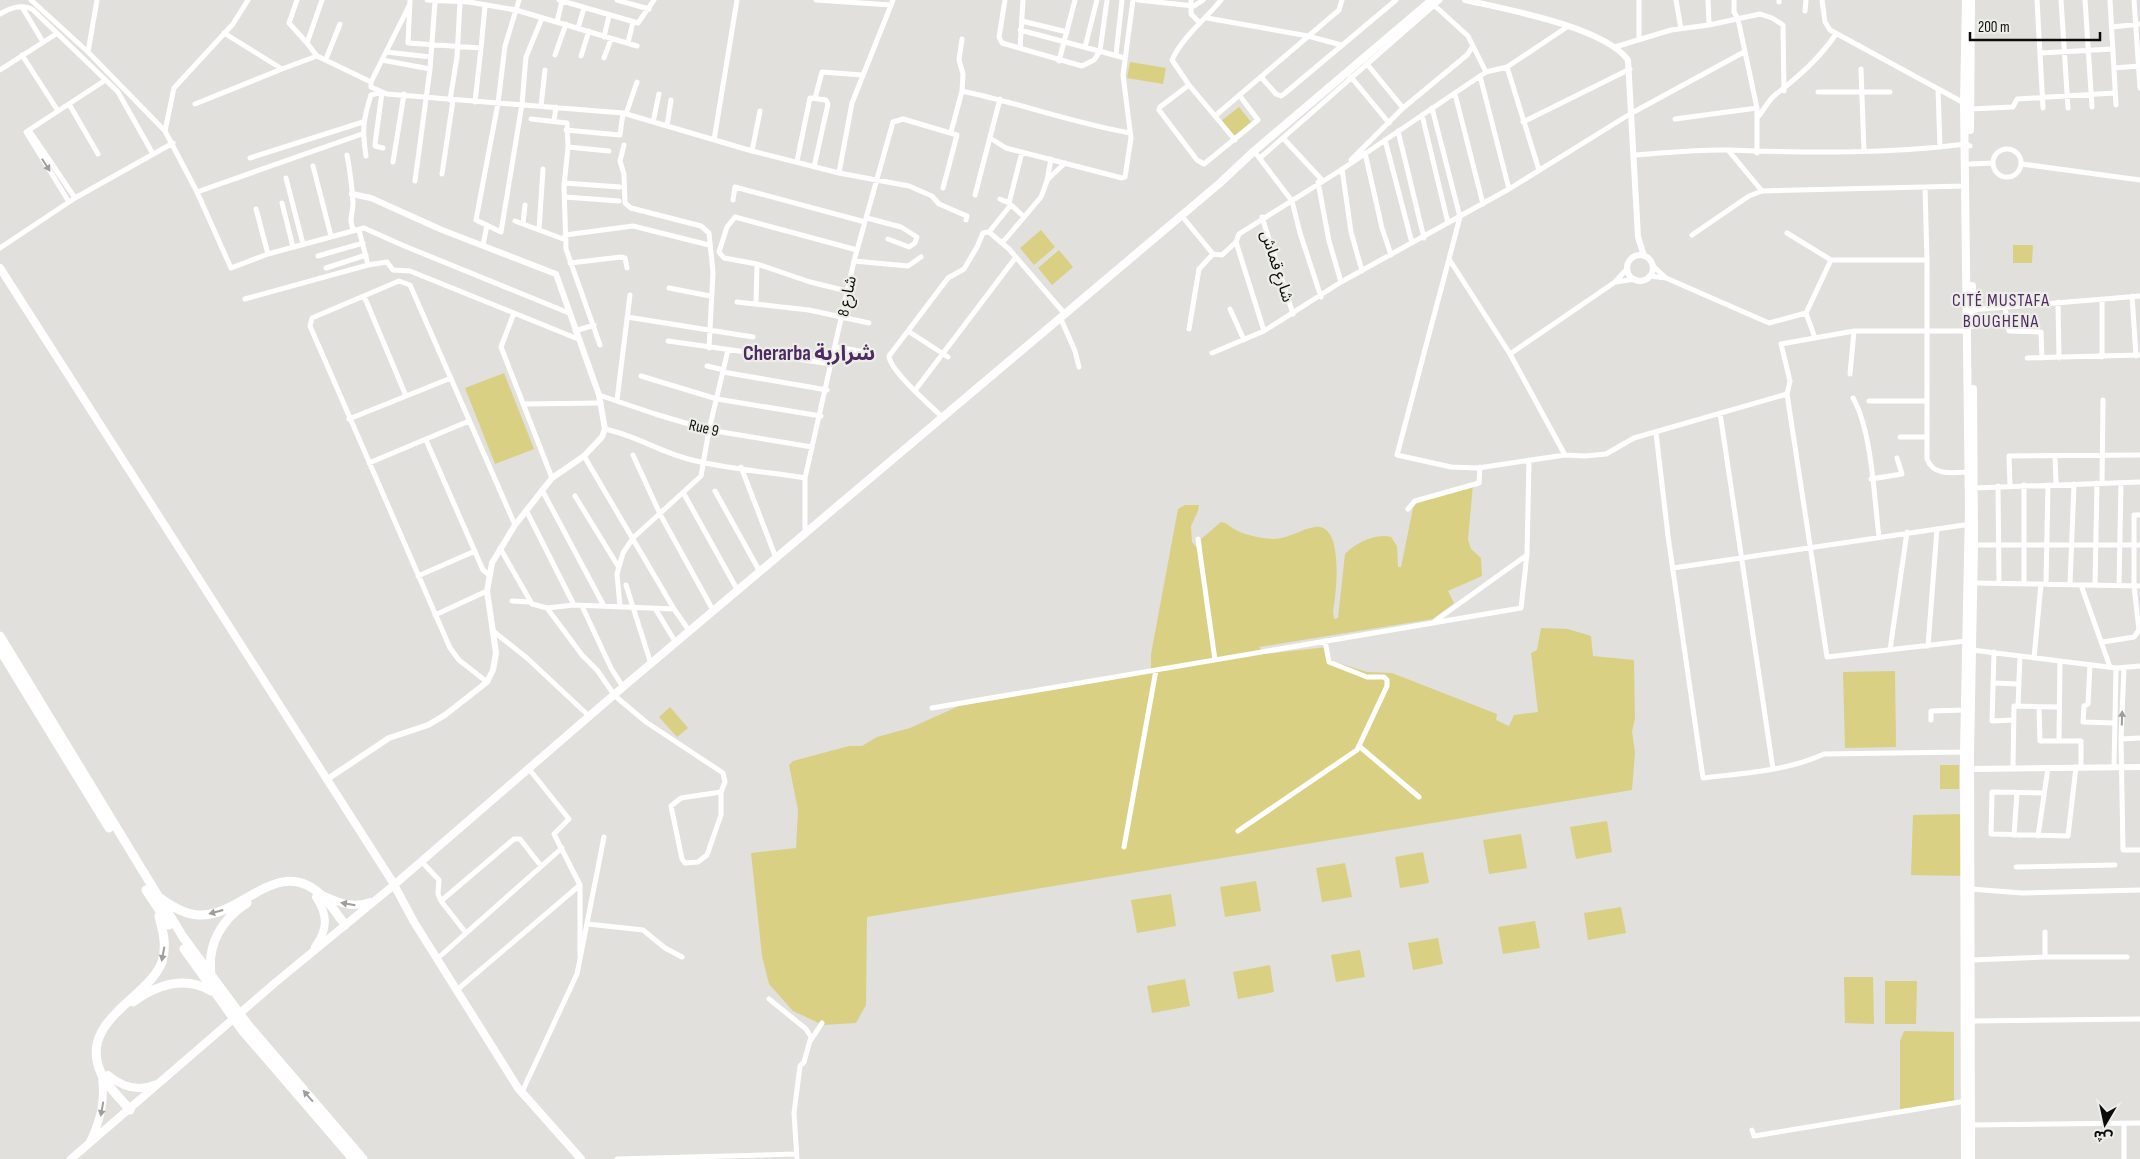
<svg xmlns="http://www.w3.org/2000/svg" width="2140" height="1159" viewBox="0 0 2140 1159" font-family="'Sofia Sans Condensed','Noto Sans Arabic',sans-serif">
<style>
.green{fill:#d9d084}
.lines{fill:none;stroke-linecap:round;stroke-linejoin:round}
.minor{stroke:#fff;stroke-width:5}
.tertiary{stroke:#fff;stroke-width:6}
.secondary{stroke:#fff;stroke-width:8}
.primary{stroke:#fff;stroke-width:8}
.trunk{stroke:#fff;stroke-width:9}
.oneway{fill:#9e9e9d}
.labels{text-anchor:middle;stroke-width:4.5;stroke-linejoin:round;paint-order:stroke}
.street-label{font-size:16px;fill:#0c0c0a;stroke:#eeeee9}
.neighbourhood-label{font-size:18px;letter-spacing:1px;fill:#4d2a61;stroke:#eeeee9}
.district-label{font-size:21px;font-weight:bold;fill:#4d2a61;stroke:#eeeee9}
</style>
<rect width="100%" height="100%" fill="#e1e0dc"/>
<path class="green" d="M1130,62L1166,68L1163,84L1127,78Z
M1239,107L1251,122L1234,136L1221,121Z
M1041,230L1055,247L1034,265L1020,248Z
M2013,245H2033L2032,263H2013Z
M1059,250L1073,267L1052,285L1038,268Z
M504,373L534,449L495,464L465,388Z
M1473,484L1468,540L1471,549L1481,558L1482,576L1448,591L1454,603L1433,619L1259,647L1265,654L1327,647L1329,660L1367,672L1392,673L1497,714L1496,720L1509,726L1514,715L1538,712L1531,653L1537,650L1541,628L1568,629L1591,636L1593,656L1634,660L1635,719L1632,731L1635,753L1632,790L867,917L866,1005L856,1023L823,1025L793,1011L769,984L762,956L751,853L796,848L798,810L789,765L793,761L849,746H862L877,737L910,728L959,706L1151,673V654L1178,509L1185,505H1199L1198,511L1191,526L1192,542L1197,548H1202L1201,539L1221,522C1227,523 1229,526 1234,529C1243,535 1264,539 1275,539C1289,538 1302,529 1315,527C1345,523 1336,595 1333,611L1334,619L1338,618L1345,554C1355,543 1376,533 1391,537L1397,546L1398,567H1401L1413,508L1418,499Z
M1895,671L1896,747L1845,748L1843,672Z
M670,707L688,728L677,737L659,717Z
M1940,765H1959V789H1940Z
M1964,814L1965,876L1911,875L1913,815Z
M1607,821L1612,852L1576,859L1570,827Z
M1521,834L1527,868L1489,874L1483,840Z
M1423,852L1429,883L1400,888L1395,857Z
M1345,863L1352,897L1322,902L1316,868Z
M1256,881L1261,911L1225,917L1220,887Z
M1171,894L1176,926L1137,933L1131,900Z
M1621,907L1626,933L1588,940L1584,913Z
M1535,921L1540,948L1503,954L1498,927Z
M1438,938L1443,964L1413,970L1408,943Z
M1360,950L1365,977L1336,982L1331,955Z
M1270,965L1274,992L1238,999L1233,972Z
M1844,977H1873L1874,1024L1845,1023Z
M1185,979L1190,1006L1152,1013L1147,986Z
M1885,981H1917L1916,1024H1885Z
M1904,1031L1954,1032V1101L1900,1109V1041Z"/>
<g class="lines">
<path class="minor" d="M31,0L88,52L165,131L197,192L231,268L268,254L364,228L402,245L569,313
M297,0L289,23L307,43
M410,0L408,43L481,48L485,6
M427,0L469,2L516,10L637,46
M519,0L505,46L498,103L476,220L501,232L522,104L526,57L542,18
M559,0L638,23L654,0
M617,0L649,9
M816,0L891,5
M1005,0L999,37L1002,43L1082,66L1094,60L1100,51L1107,0
M1138,0L1194,6L1203,0
M1191,0V14L1199,22
M1221,0C1205,20 1183,36 1172,60L1189,85L1235,140
M1676,0L1681,29
M1708,0L1709,25
M1734,0V12L1738,19L1757,108V153
M1822,0L1825,22L1830,30L1964,103
M2037,0L2043,108
M2061,0L2068,108
M2085,0L2092,107
M2110,0L2116,105
M2134,0L2140,88
M1779,2V0
M22,7L43,42
M1805,11L1806,0
M0,14C10,8 20,4 32,9L118,92L153,154
M1207,18L1308,36L1341,45
M1022,21L1067,32
M557,22L562,1
M2112,27L2140,24
M578,28L584,8
M1020,30L1125,58
M224,33L282,69L317,56L371,82V87L387,94L623,113L752,151L839,173L909,186L932,196L939,204L967,216L966,220
M604,37L609,16
M1639,39V0
M628,43L633,22
M1473,46L1486,72
M1085,47L1097,0
M1615,47L1671,30L1709,25L1760,14L1772,18L1783,25L1784,91
M1020,48L1023,0
M88,52L97,0
M386,52L431,57
M2041,53L2113,49
M22,55L58,111
M555,55L566,24
M1116,55L1122,0
M317,56L307,43L322,0
M581,56L589,31
M604,58L611,39
M326,59L340,24
M382,60L430,69L435,2
M1059,61L1075,0
M1367,64L1403,108
M1507,67L1539,170
M2114,68L2140,66
M1861,69L1864,151
M0,70L56,34
M1480,76L1509,189
M1351,77L1389,123
M1262,78L1276,94L1281,96L1284,94L1396,0
M371,82L410,4
M1189,85L1160,107L1159,110L1197,160L1204,164L1258,120L1240,96
M1938,89L1940,147
M962,91C1019,103 1073,123 1130,133
M382,92L375,144V146L383,148
M1818,92H1890
M1455,94L1483,204
M815,98L822,72L862,75
M450,100L457,57L460,2
M475,102L481,48
M69,104L98,154
M195,104L282,69
M541,106L545,70
M1432,108L1460,217L1449,259L1510,354L1565,455L1585,456L1606,454L1634,438L1787,394
M1970,109L2013,107L2017,99L2115,93
M626,114L637,82
M1422,115L1448,223
M1215,116L1339,10L1342,0
M1758,117C1763,111 1768,101 1775,95C1798,77 1819,59 1836,34
M531,119L567,123L568,147L564,186L566,249L600,345
M1675,119L1757,108
M554,121L556,107
M653,122L659,94
M1523,122L1630,69
M667,126L671,100
M29,130L75,198
M566,130L620,135L623,113
M165,131L174,88L233,24L248,0
M1398,131L1424,238
M951,132L962,91L963,74L959,60L962,39
M990,138L1006,148L1122,178L1125,177L1131,138L1123,75L1133,0
M1283,138L1322,180
M714,140L737,0
M1385,140L1412,243
M624,145L620,161L624,174L625,203L631,208L701,226L709,233L713,272L709,348
M568,147L609,151
M1993 163a14 14 0 1 1 28 0a14 14 0 1 1-28 0Z
M1728,150L1762,191
M752,151L760,111
M1254,151L1292,201L1300,233L1321,297
M1022,152L1009,203L1024,217
M1365,153L1382,228L1391,255
M347,155C350,171 352,186 353,203C353,213 348,221 354,230
M1634,155C1665,153 1698,149 1729,150C1808,153 1888,154 1966,144L1970,146
M366,156C362,130 363,120 371,95L379,93
M250,158L363,122
M1260,158L1440,0
M1351,160L1403,108L1467,55L1473,46L1468,36L1435,6
M797,161L810,98L826,100L828,104L814,167
M393,162L404,94
M1970,164L1993,163
M2022,164L2140,180
M313,166L331,236
M1342,169L1351,232L1362,271
M839,173L852,103L893,0
M442,174L453,100
M286,178L303,244
M1047,180L1065,163
M415,181L430,69
M1318,182L1329,241L1341,282
M564,183L620,187
M1925,187L1927,260V459C1933,476 1952,473 1968,472
M197,192L362,134
M975,195L1000,99
M565,197L619,201
M1000,199L1009,203
M733,200L735,187L865,222
M69,202L26,132L104,81
M282,203L293,247
M256,209L268,254
M1181,215L1213,254L1199,269L1189,329
M1262,217L1293,314
M867,218L901,227L917,237L915,243L909,247L888,239
M515,221L566,240
M523,224L525,205
M539,230L543,169
M989,232L1010,206
M1787,233L1831,260
M565,235L633,226L709,245
M1692,235L1749,196L1762,191L1966,186
M1003,242L1041,197L1047,181L1051,159
M483,245L487,225
M0,248L75,198L173,143
M1213,254L1222,255L1236,242
M318,256L363,243
M1449,259L1397,455L1451,467L1478,468L1565,455
M854,261L908,266L921,257
M570,263L621,257L625,258L627,268
M368,265L387,262L393,270L410,271L514,313
M1653,266L1666,278
M326,268L366,255
M1649,276L1666,278L1769,323L1806,313L1815,338
M1616,282L1635,279
M669,288L710,296
M847,291L810,282L757,264L724,258L719,252L727,227L735,217L857,250
M364,296L406,396
M2132,296L2136,356
M245,299L368,265L359,230
M737,302L809,310L869,323
M2058,302L2059,358
M756,303L757,264
M2005,308L2009,331L2041,332L2042,358
M1230,309L1244,340
M1971,310L2140,296
M1806,313L1831,260H1927
M627,317L753,337
M1060,317L1075,351L1079,367
M575,331L594,325
M908,331L948,357
M1264,331L1236,242L1239,234L1341,170L1486,72L1507,67L1567,27
M668,341L832,364
M836,347L871,353
M1212,353L1264,331L1341,282L1509,189L1630,114L1744,52
M1510,354L1615,282L1627,269
M2102,357V299
M2027,358L2140,355
M707,366L724,370
M723,372L827,390
M1850,374L1854,331
M641,376L717,399L821,416
M916,389L1016,257
M599,395L655,414L709,430L812,447
M1853,398C1872,431 1874,497 1879,537
M617,400L630,295
M1869,401H1926
M523,404L601,403
M1720,413L1773,769
M942,417C930,405 890,371 889,356L948,278L964,269L977,247L983,233L989,232L1009,249L1064,313
M349,419L451,378
M605,429C635,435 662,453 692,460C728,469 768,472 805,478
M1656,433L1668,536L1703,778C1744,773 1787,771 1824,754L1966,752
M1900,437H1927
M426,440L483,570L488,574
M633,455L660,514L714,612
M584,456L674,609
M2055,456L2056,484
M369,463L469,421
M741,467L776,558
M552,478L501,347L514,313L578,339
M1871,479L1902,474L1897,458
M2102,483L2103,400
M2024,485V583
M1998,486L1999,582
M2010,486L2009,456L2140,455
M1974,488L2140,482
M542,490L604,606
M715,491L760,572
M684,494L738,591
M575,496L618,566
M1408,509L1415,501L1479,483L1480,467
M527,512L574,605
M805,533V478L854,261L893,122L903,119L957,135L943,188
M1198,539L1215,660
M1974,545H2140
M500,548L532,604L547,608L574,605L674,609L690,632
M1673,568L1971,524
M418,576L475,551
M1973,583L2140,586
M2046,583L2048,485
M2070,584L2074,484
M626,585L651,664
M2081,585L2110,667
M2095,585L2097,483
M2119,586L2121,483
M512,601L529,602
M582,606L611,668L623,687
M620,606L617,574L623,553L633,538L701,476L709,430L728,350
M547,608L582,655L597,670L615,696L646,722L723,773L725,782L721,792V815L707,855L698,862L685,863L682,859L671,806L681,798L721,792
M656,610L676,643
M435,615L487,591
M1435,621L1527,555
M493,631L527,658L590,717
M1966,641L1827,657L1787,394L1790,381L1781,344L1854,331H1968
M2103,642L2134,637L2139,630L2134,586V515H2140
M1928,646L1937,529
M1890,650L1907,532
M1972,650L2116,668L2140,666
M1994,652L1992,721L2014,720
M2034,658L2041,584
M2060,661L2059,741H2081V767
M2090,665L2088,704L2084,706L2083,722L2114,723
M2124,668L2121,739L2123,850H2140
M487,682L459,660L450,648L310,326L312,318L399,281L410,285L515,525
M1993,683L2018,684
M2018,706L2020,656
M2039,707L2040,741H2059
M932,708L1521,608L1527,554L1529,460
M1931,720V711L1965,710
M2121,739L2140,738
M1359,746L1419,797
M2114,767L2116,668
M2013,768L2014,706L2059,707
M529,769L569,819L554,834L580,885V956
M2043,793L1992,792L1991,834L2068,836L2076,767
M1238,831L1357,750L1387,686V680L1384,677H1367L1329,662L1325,641
M2014,835L2017,793
M2038,836L2048,768
M1124,847L1156,670
M421,861L439,880L438,894L441,901L466,933
M2016,867L2115,865
M1971,889L2022,893L2140,890
M441,901L514,839H520L541,866
M588,924L643,930L665,948L682,957
M2045,957V932
M438,958L562,848
M1972,960L2045,957H2127
M458,989L580,885
M769,999L806,1029L811,1037L804,1062L800,1066L794,1113L797,1159
M1972,1021L2140,1019
M811,1040L822,1023
M522,1092L577,974L604,837
M2124,1124V1159
M1968,1125L2140,1123
M1752,1130L1754,1136L1966,1101
M617,1159L796,1154"/>
<path class="tertiary" d="M1465,0C1505,9 1604,27 1628,60L1638,237L1644,256
M1627 268a13 13 0 1 1 26 0a13 13 0 1 1-26 0Z
M1971,769L2140,767
M326,780L389,738L428,725L445,715L487,682L493,670L496,653L487,591L492,563L515,525L552,478L584,456L602,437L605,429L599,395L556,274L442,230L371,198L352,194"/>
<path class="secondary" d="M0,268L392,881L414,922L518,1088L581,1159"/>
<path class="primary" d="M1970,130L1971,0
M1972,286L1973,325
M322,895C338,902 352,909 370,902
M315,947C328,929 328,915 316,897
M108,1075C122,1087 139,1092 157,1084
M90,1142C101,1119 105,1101 102,1076
M71,1159L276,982L394,885L623,687L1220,183L1254,151L1432,0
M1965,1159L1964,752L1969,509L1964,103L1966,0
M1971,1159L1970,752L1974,545L1973,389"/>
<path class="trunk" d="M0,636L183,937L248,1025L363,1159
M0,650L109,828
M146,890L169,925
M160,898C171,906 184,914 198,915C241,918 278,854 321,895C330,903 338,915 345,925
M184,949L242,1030L353,1159
M211,974C207,944 222,919 247,903
M133,1002C156,985 185,975 211,991
M130,1110C121,1099 107,1086 101,1073C77,1021 148,999 162,962C167,946 163,931 159,916"/>
</g>
<defs><path id="oneway-solid" d="M-6-.8H1V-3.2L6.5 0L1 3.2V.8H-6Z" transform="scale(1.25)"/></defs>
<g class="oneway">
<use href="#oneway-solid" transform="translate(46 165) rotate(57)"/>
<use href="#oneway-solid" transform="translate(2122 718) rotate(-88)"/>
<use href="#oneway-solid" transform="translate(348 904) rotate(-170)"/>
<use href="#oneway-solid" transform="translate(216 912) rotate(165)"/>
<use href="#oneway-solid" transform="translate(163 954) rotate(101)"/>
<use href="#oneway-solid" transform="translate(308 1096) rotate(-131)"/>
<use href="#oneway-solid" transform="translate(102 1109) rotate(100)"/>
</g>
<g class="labels">
<g class="street-label">
<text transform="translate(1278 266) rotate(72)" y="6">شارع قماش</text>
<text transform="translate(846 296) rotate(-78)" y="6">شارع 8</text>
<text transform="translate(704 427) rotate(13)" y="6">Rue 9</text>
</g>
<g class="neighbourhood-label">
<text x="2001" y="306">CITÉ MUSTAFA<tspan x="2001" dy="21">BOUGHENA</tspan></text>
</g>
<g class="district-label">
<text x="809" y="360">Cherarba شراربة</text>
</g>
</g>
<g transform="translate(2105 1124) rotate(189)" stroke="#eeeee9" stroke-width="4" paint-order="stroke">
<path d="M0-4L9 19L0 12L-9 19Z" fill="#0c0c0a"/>
<text y="-8" font-size="14" font-weight="bold" text-anchor="middle" fill="#0c0c0a">ش</text>
</g>
<path d="M1970 32v8h130v-8" fill="none" stroke="#0c0c0a" stroke-width="2.5"/>
<text x="1978" y="32" font-size="15" fill="#0c0c0a" stroke="#eeeee9" stroke-width="4" paint-order="stroke">200 m</text>
</svg>
